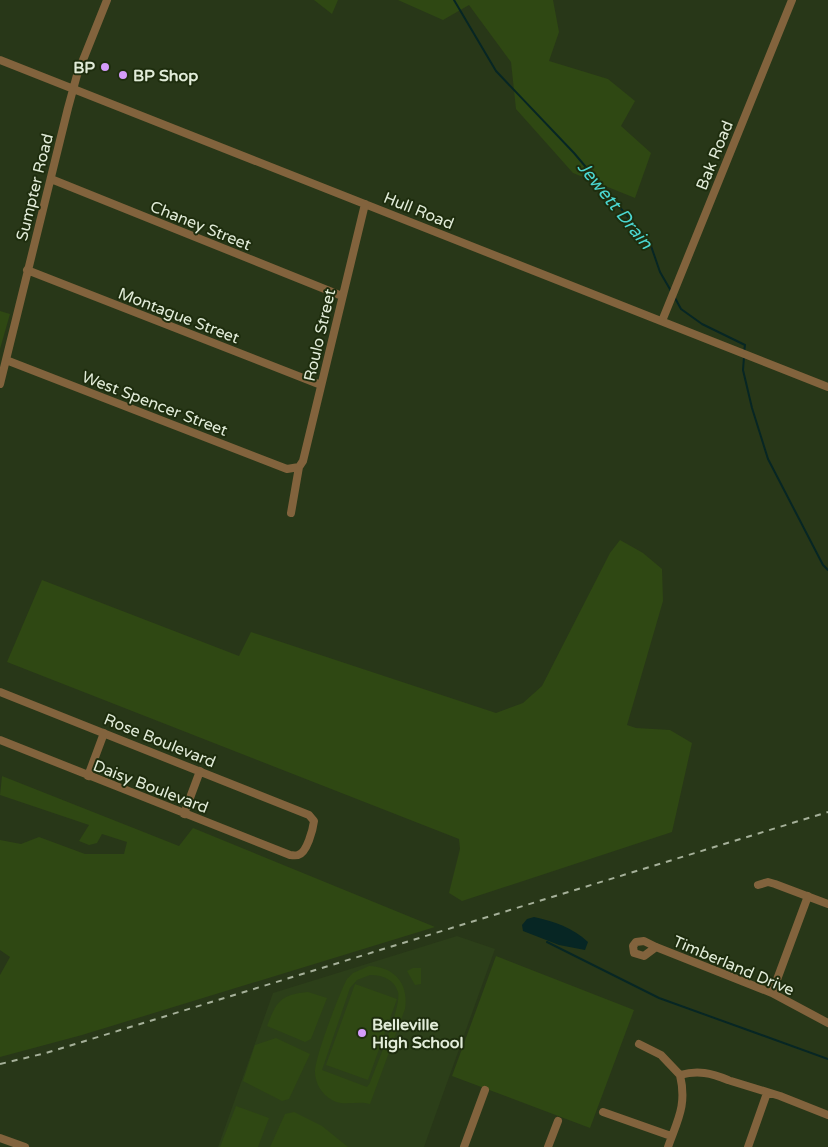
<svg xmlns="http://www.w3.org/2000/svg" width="828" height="1147" viewBox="0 0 828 1147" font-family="'Varela Round',sans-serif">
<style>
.built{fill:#2c3f19}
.green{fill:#2f4813;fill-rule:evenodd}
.water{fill:#072624}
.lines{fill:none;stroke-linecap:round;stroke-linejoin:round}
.stream{stroke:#072624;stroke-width:2}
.minor{stroke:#82633d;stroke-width:8}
.rail{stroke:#a5b099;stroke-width:2;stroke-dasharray:6 6;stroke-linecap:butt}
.poi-dot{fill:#d59cfb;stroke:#1e2d0e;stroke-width:2}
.labels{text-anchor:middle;stroke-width:4;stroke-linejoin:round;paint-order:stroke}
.poi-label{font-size:16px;font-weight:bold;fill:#e2ecd9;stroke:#1e2d0e;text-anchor:start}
.street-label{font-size:16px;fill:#e2ecd9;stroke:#1e2d0e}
.water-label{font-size:18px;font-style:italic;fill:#4bd7d1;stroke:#1e2d0e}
</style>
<rect width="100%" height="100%" fill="#283718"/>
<path class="built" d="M457,936L495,949L424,1147H218L273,993Z"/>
<path class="green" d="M314,0H338L332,14Z
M398,0H553L559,32L549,61L608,79L635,101L621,126L651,153L635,198L573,173L516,109L511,62L469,5L443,20Z
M0,311L10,314L0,349Z
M620,540L643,553L662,569L663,601L627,725L636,728L670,730L692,743L672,832L462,901L449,893L460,849L459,839L7,662L42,580L239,656L251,632L496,713L523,703L542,686L610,553Z
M2,776L179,846L193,828L435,927L82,1035L0,1057V975L10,957L0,950V840L21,844L39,837L85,854H124L127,842L102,834L97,843L89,845L79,841L89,825L0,795Z
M496,956L634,1010L590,1128L452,1076Z
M369,966C395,967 409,984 405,1009L370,1104C357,1100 345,1107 332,1100C322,1095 315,1083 315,1072C315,1057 339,994 347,979L353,973ZM370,975C382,975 394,979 398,992C402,1006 376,1066 370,1083L367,1087L322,1070L350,988L357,980Z
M413,968H421V984L415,985L407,971Z
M355,984L397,999L368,1080L326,1065Z
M308,992L327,998L311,1039L305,1042L267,1026C277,1001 280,995 308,992Z
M276,1038L310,1054L289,1099L282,1101L243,1081L255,1045Z
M236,1106L269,1118L258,1147H220Z
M294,1112L322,1126L348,1147H270L285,1114Z"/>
<path class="water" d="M534,917C554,921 573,928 588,942L585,950L559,945L523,931L522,925L527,919Z"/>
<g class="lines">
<path class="stream" d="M454,0L496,71L574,153L650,243L660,272L671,291
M675,298L681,309L702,324L745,345L744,352
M744,357L743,370L752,408L768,459L823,565L828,570
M547,942L659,998L828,1059"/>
<path class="minor" d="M0,60L828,387
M51,179L342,296
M27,270L321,385
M662,321L792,0
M6,360L287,469L299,467L303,461L365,204
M0,384L68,108L77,75L107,0
M291,513L299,467
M0,692L309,815L314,821C313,829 307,853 298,855C297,856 292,855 290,855L0,740
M88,776L104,733
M184,814L200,771
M758,885L768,882L775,884L828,904
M656,947L644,956L634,953L633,946L636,942L644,941L656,947L772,993L828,1023
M772,993L808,896
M639,1044L661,1055L680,1075C698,1070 711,1073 728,1080
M731,1081L780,1096L828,1115
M603,1112L671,1136
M0,1138L25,1147
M464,1147L485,1090
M548,1147L558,1121
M668,1147C678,1119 687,1105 680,1075
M748,1147L767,1093"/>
<path class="rail" d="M0,1064L46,1053L828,812"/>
</g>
<g class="poi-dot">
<circle cx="105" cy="67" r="5"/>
<circle cx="123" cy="75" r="5"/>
<circle cx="362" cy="1033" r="5"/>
</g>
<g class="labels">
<g class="poi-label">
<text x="95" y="73" text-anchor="end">BP</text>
<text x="133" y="81">BP Shop</text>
<text x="372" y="1030">Belleville<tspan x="372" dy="18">High School</tspan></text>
</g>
<g class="street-label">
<text transform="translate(714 155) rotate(-68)" y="6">Bak Road</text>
<text transform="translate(34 187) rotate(-76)" y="6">Sumpter Road</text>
<text transform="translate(419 210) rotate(22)" y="6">Hull Road</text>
<text transform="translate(201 225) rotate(22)" y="6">Chaney Street</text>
<text transform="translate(179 315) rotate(21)" y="6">Montague Street</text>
<text transform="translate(319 335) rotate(-77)" y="6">Roulo Street</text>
<text transform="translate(155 403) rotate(21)" y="6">West Spencer Street</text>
<text transform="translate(160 740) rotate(22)" y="6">Rose Boulevard</text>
<text transform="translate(151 786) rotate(21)" y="6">Daisy Boulevard</text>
<text transform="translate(734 965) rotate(23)" y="6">Timberland Drive</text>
</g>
<g class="water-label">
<text transform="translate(615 205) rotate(51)" y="6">Jewett Drain</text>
</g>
</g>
</svg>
